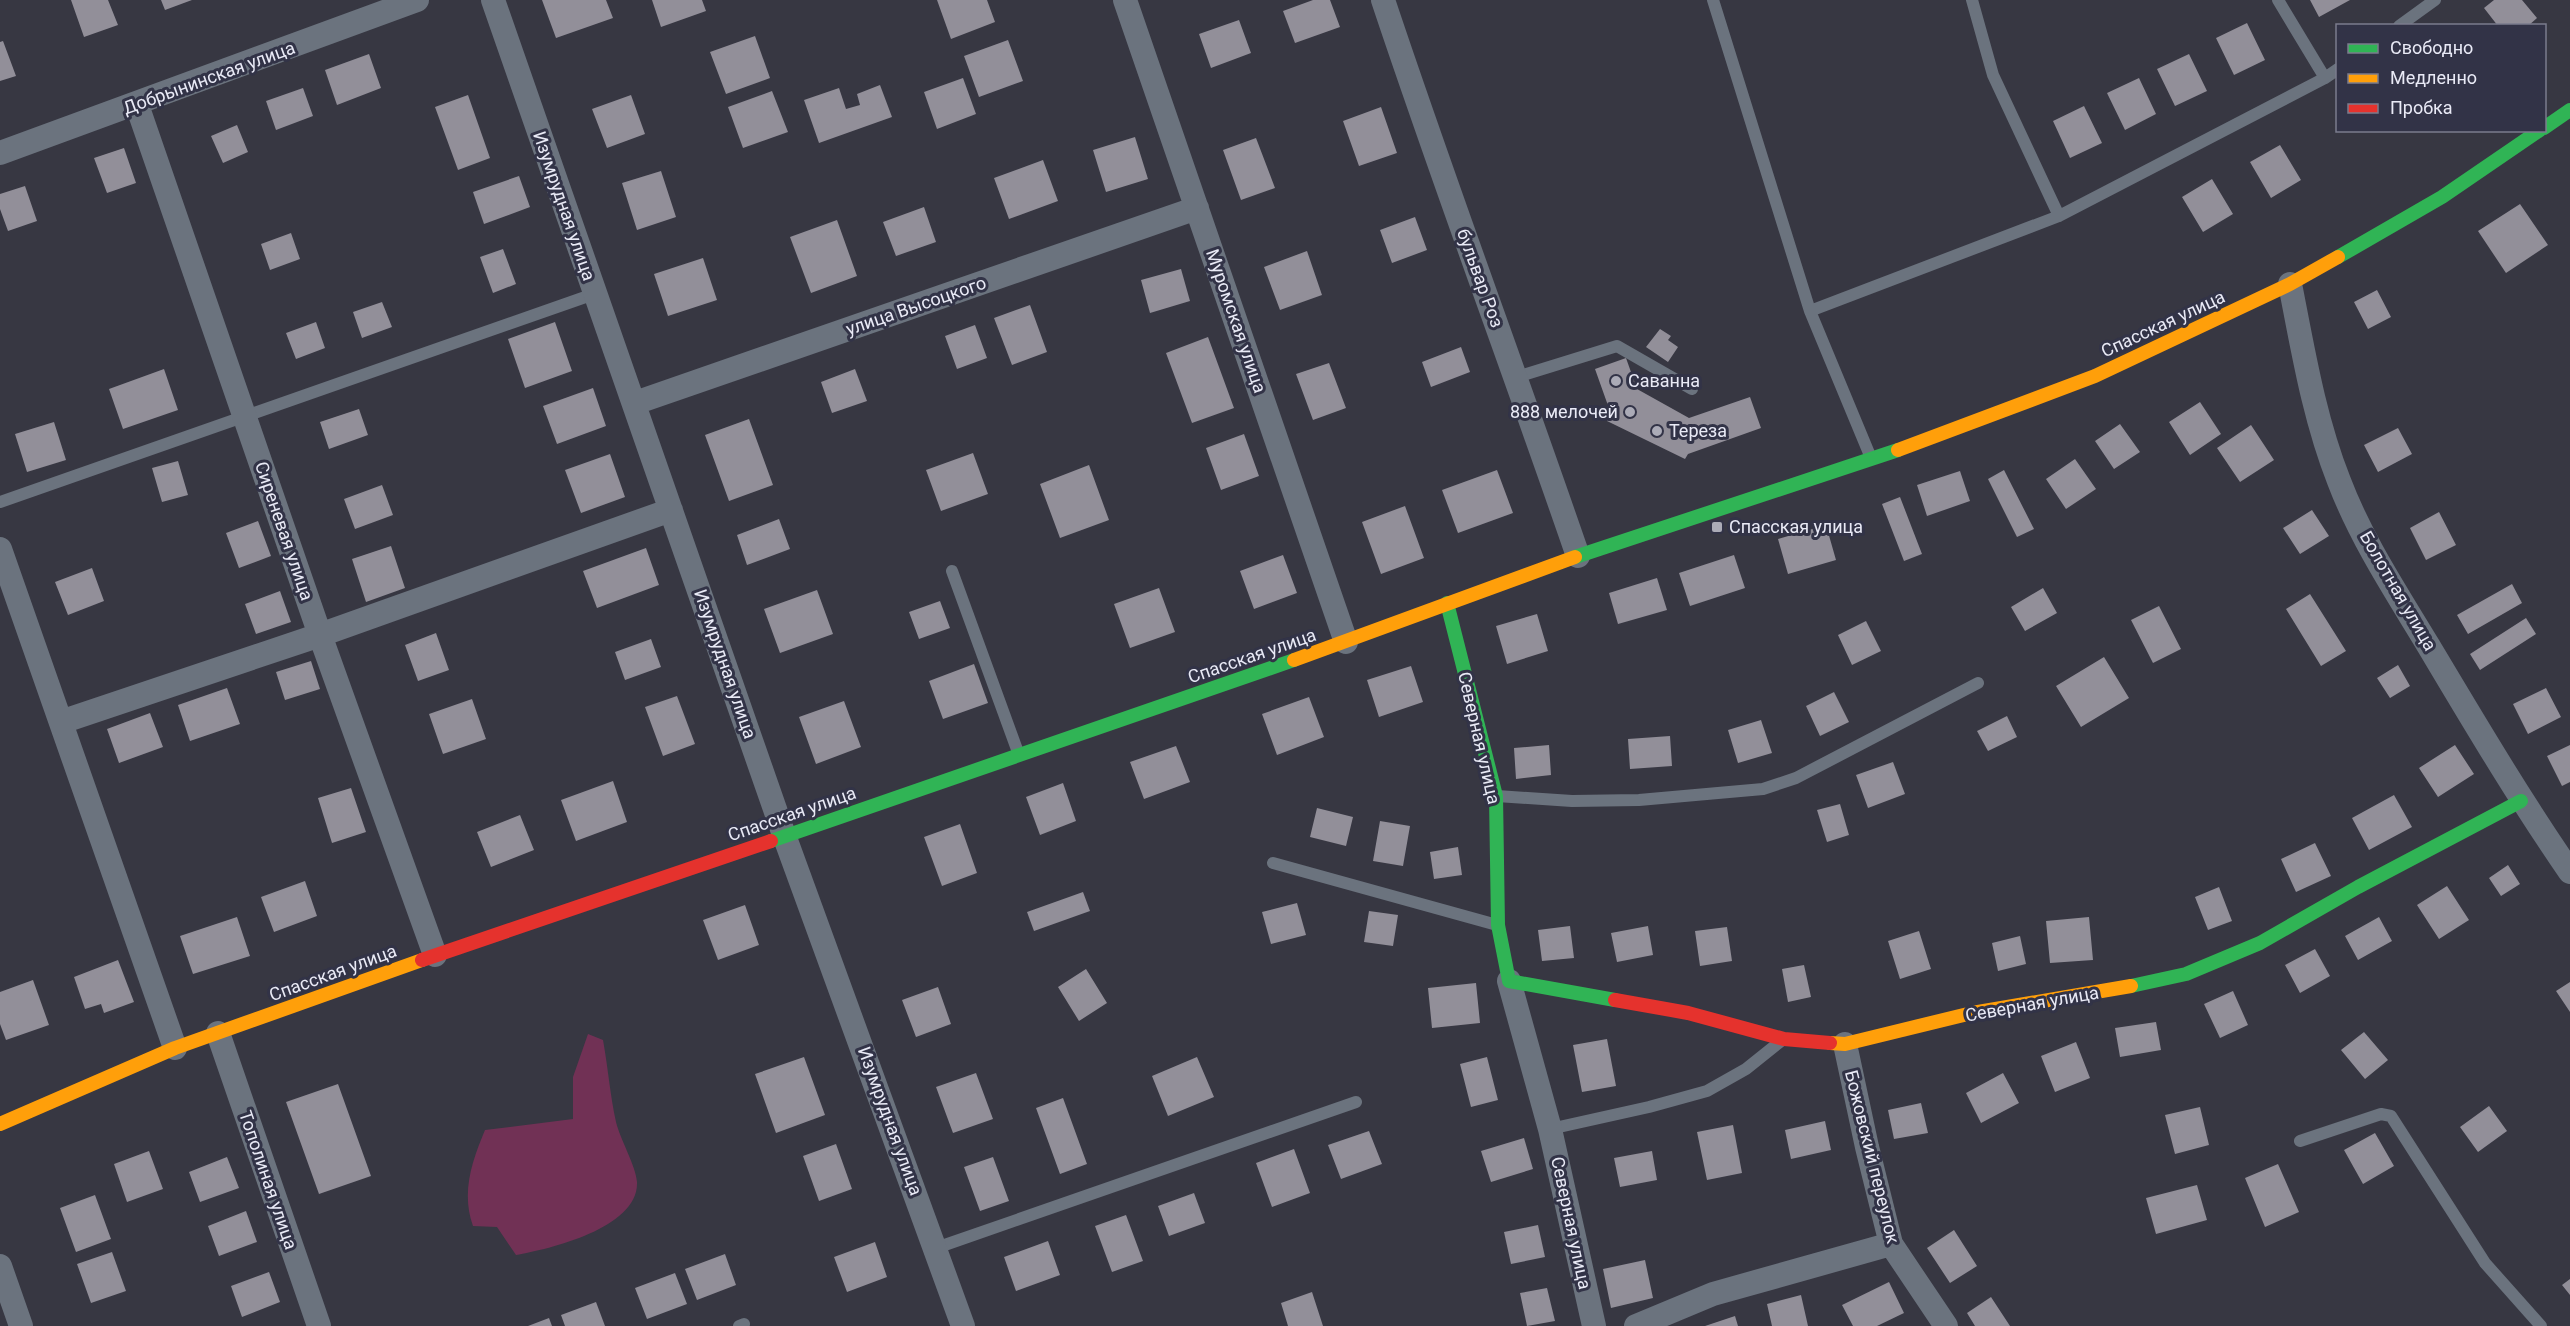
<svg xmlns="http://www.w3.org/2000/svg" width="2570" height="1326" viewBox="0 0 2570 1326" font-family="Roboto,sans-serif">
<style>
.green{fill:#713155}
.building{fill:#928f99}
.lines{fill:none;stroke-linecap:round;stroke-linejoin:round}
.lane{stroke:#6b737e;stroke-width:12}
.street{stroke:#6b737e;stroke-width:24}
.fast{stroke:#30b455;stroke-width:14}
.slow{stroke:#ff9f0a;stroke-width:14}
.jam{stroke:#e5322d;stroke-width:14}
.poi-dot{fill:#ababb7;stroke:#323347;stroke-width:2}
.labels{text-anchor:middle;stroke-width:6;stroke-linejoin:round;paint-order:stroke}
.street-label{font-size:18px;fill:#e9eaf6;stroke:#323347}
.poi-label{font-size:18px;fill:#e9eaf6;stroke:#323347;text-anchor:start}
</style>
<rect width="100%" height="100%" fill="#373742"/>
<path class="green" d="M588,1034L603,1040C608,1067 610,1095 616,1122C620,1139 636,1166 637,1182C639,1228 550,1249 516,1255L497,1227L473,1226C461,1193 472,1161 485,1130L573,1119V1077Z"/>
<path class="building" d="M71,0H108L118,25L84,37Z
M161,0H192L165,10Z
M542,0H606L613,18L556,38Z
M652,0H702L706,11L661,27Z
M937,0H987L995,22L951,39Z
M1313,0H1330L1340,27L1295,43L1283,11Z
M2310,0H2350L2319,17Z
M2494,0H2522L2537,18L2528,26H2498L2484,8Z
M1239,20L1251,53L1211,68L1199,34Z
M2247,23L2265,60L2234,75L2216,38Z
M755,36L770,78L726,94L710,52Z
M1008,40L1023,81L979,97L964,56Z
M3,41L16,76L0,81V42Z
M369,54L381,88L337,105L325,70Z
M2189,54L2207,91L2175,106L2157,69Z
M963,78L976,114L937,129L924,92Z
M2139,78L2156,114L2125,130L2107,93Z
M880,85L892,117L819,143L804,100L839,88L846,109L860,105L857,94Z
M303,88L313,116L276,130L266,101Z
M772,91L788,132L743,148L728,107Z
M468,95L490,158L458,170L435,107Z
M631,95L645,134L607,148L592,109Z
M2084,106L2102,143L2070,158L2053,121Z
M1381,107L1397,153L1359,166L1343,121Z
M237,125L248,152L223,163L211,136Z
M1135,137L1148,179L1106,192L1093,150Z
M1256,138L1275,188L1241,200L1223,150Z
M2280,145L2301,180L2271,198L2250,162Z
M124,148L136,183L107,193L94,158Z
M1043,160L1058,201L1009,219L994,178Z
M661,171L676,217L637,230L622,183Z
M519,176L530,207L484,224L473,192Z
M2212,179L2233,214L2203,232L2182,197Z
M25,186L37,221L8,231L0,209V194Z
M2520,204L2548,245L2506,273L2478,231Z
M924,207L936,242L896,256L883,222Z
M1415,217L1427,250L1392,263L1380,230Z
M837,220L857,276L811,293L790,237Z
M291,233L300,259L270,270L261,244Z
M503,249L516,284L493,293L480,257Z
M1307,251L1322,295L1280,310L1264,267Z
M703,258L717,300L668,316L654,274Z
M1181,269L1190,301L1150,313L1141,280Z
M2377,290L2391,317L2368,329L2354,302Z
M382,302L392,327L362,338L353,312Z
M1030,305L1047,352L1012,365L994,318Z
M316,322L325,348L296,359L286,333Z
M555,322L572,371L525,388L508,339Z
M975,325L987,358L957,369L945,336Z
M1660,329L1671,336L1668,340L1678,347L1668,362L1646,347Z
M1208,337L1234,408L1192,423L1166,353Z
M1461,347L1470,372L1431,387L1422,362Z
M1626,358L1637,389L1689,418L1750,397L1761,428L1688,454L1685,459L1607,421L1611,414L1595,369Z
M1329,363L1346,408L1313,420L1296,374Z
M164,369L178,410L123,429L109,389Z
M855,369L867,401L832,413L821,382Z
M593,388L606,426L557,444L543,406Z
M2200,402L2221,434L2190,455L2169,422Z
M359,409L368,435L329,449L320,422Z
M749,419L773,485L729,501L705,435Z
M54,422L66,460L27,472L15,434Z
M2120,424L2140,452L2114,469L2095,441Z
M2251,425L2274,460L2240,482L2217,448Z
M2398,428L2412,454L2378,472L2364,445Z
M1244,434L1259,476L1221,490L1206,448Z
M973,453L988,494L941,511L926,470Z
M610,454L625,497L581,513L565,470Z
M2075,459L2096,489L2066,509L2046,479Z
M178,461L188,495L162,502L152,468Z
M1089,465L1109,520L1060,538L1040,484Z
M1497,470L1513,513L1458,533L1442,490Z
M2004,470L2034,529L2017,537L1988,479Z
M1960,471L1970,501L1927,516L1917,485Z
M382,485L393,515L355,529L344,499Z
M1900,497L1922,554L1904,561L1882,504Z
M1405,506L1424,558L1381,574L1362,522Z
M2312,510L2329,536L2300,554L2283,528Z
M2439,512L2456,545L2426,560L2410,528Z
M779,519L790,549L747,565L737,535Z
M258,521L271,556L239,568L226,533Z
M1826,525L1836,560L1788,574L1778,539Z
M391,546L405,588L366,602L352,559Z
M646,548L659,585L597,608L583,571Z
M1283,555L1297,593L1254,609L1240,571Z
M1734,555L1745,588L1690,606L1679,573Z
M92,568L104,601L68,615L55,582Z
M1657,578L1667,610L1618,624L1609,593Z
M2512,584L2522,603L2468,634L2457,615Z
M1159,588L1175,632L1130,648L1114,604Z
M2043,588L2057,613L2025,631L2011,607Z
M817,590L833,634L780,653L764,609Z
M280,591L291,622L256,634L245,604Z
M2310,594L2346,651L2321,666L2286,609Z
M940,601L950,628L919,639L909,612Z
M2159,606L2181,649L2153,663L2131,620Z
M1537,614L1548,651L1507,664L1496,626Z
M2526,618L2536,634L2480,670L2470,654Z
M1866,621L1881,651L1852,665L1838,635Z
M436,633L449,670L418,681L405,645Z
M651,639L661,667L625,680L615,652Z
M2104,657L2129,698L2081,727L2056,686Z
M311,661L320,689L285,700L276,672Z
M974,664L988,703L943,719L929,681Z
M2398,665L2410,686L2390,698L2377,678Z
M1411,666L1423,702L1379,717L1367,680Z
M227,688L240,724L190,741L178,705Z
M2546,688L2561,717L2528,734L2513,704Z
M1834,692L1849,722L1820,736L1806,706Z
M677,696L695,744L663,756L645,707Z
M1309,697L1324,737L1277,755L1262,714Z
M472,699L486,739L443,754L429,714Z
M844,701L861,747L816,764L799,717Z
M150,713L163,747L119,763L107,729Z
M2007,716L2017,737L1988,751L1977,731Z
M1761,720L1772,753L1738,763L1728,730Z
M1670,736L1672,766L1630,769L1628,739Z
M1549,745L1551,775L1516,779L1514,748Z
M2455,745L2474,774L2438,797L2419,768Z
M2570,745V782L2562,786L2547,756Z
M1176,746L1190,782L1144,799L1130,762Z
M1893,762L1905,794L1868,808L1856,775Z
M613,781L627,822L576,841L561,800Z
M1063,783L1076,821L1040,835L1026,797Z
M351,788L366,832L332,843L318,798Z
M2394,795L2412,827L2369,850L2352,818Z
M1840,804L1849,835L1827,842L1817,810Z
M1317,808L1353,817L1346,846L1310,837Z
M520,815L534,850L491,867L477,832Z
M1380,821L1410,826L1403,866L1373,861Z
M960,824L977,873L942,886L924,837Z
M2315,843L2331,876L2296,892L2281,859Z
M1458,847L1462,875L1434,879L1430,852Z
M2508,865L2520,884L2501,896L2489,878Z
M305,881L317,916L274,932L261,897Z
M2447,886L2469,920L2439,939L2417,905Z
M2219,887L2232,921L2208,930L2195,897Z
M1083,892L1090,911L1034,931L1027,912Z
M1297,903L1306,935L1271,944L1262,912Z
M745,905L759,945L718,960L703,920Z
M1369,911L1398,915L1393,946L1364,942Z
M237,917L250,956L193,974L180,936Z
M2089,917L2093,960L2050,963L2046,921Z
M2379,917L2392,941L2358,960L2345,936Z
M1570,926L1574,958L1542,961L1538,930Z
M1648,926L1653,955L1617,962L1611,933Z
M1727,927L1732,961L1700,966L1695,931Z
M1919,931L1931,969L1900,979L1888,941Z
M2020,936L2026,964L1998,971L1992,943Z
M2315,949L2330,976L2300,993L2285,965Z
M118,960L134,1002L104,1013L101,1004L85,1009L74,977Z
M1804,965L1811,997L1788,1002L1782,969Z
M1086,969L1107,1003L1079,1021L1058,987Z
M33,980L49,1025L6,1040L0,1024V992Z
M2570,982V1012L2556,991Z
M1476,983L1480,1023L1432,1028L1428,988Z
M938,987L951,1024L916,1037L902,1000Z
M2233,991L2248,1025L2220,1038L2204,1004Z
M2156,1022L2161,1050L2120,1057L2115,1028Z
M2364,1032L2388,1060L2365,1079L2341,1050Z
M1607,1039L1616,1086L1582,1092L1573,1045Z
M2076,1042L2090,1078L2055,1092L2041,1056Z
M804,1057L825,1115L776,1133L755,1074Z
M1197,1057L1214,1097L1168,1116L1152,1076Z
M1487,1057L1498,1100L1471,1107L1460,1064Z
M976,1073L993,1119L953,1133L936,1087Z
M2003,1073L2019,1103L1981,1123L1966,1093Z
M338,1084L371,1176L319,1194L286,1102Z
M1063,1098L1087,1164L1060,1174L1036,1108Z
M1921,1103L1928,1133L1894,1139L1888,1110Z
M2489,1106L2507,1131L2478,1152L2460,1127Z
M2200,1107L2209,1145L2175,1154L2165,1115Z
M1825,1121L1831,1150L1791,1159L1785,1130Z
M1733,1125L1742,1173L1707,1180L1697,1132Z
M1369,1131L1382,1164L1341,1179L1328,1145Z
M2375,1133L2394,1166L2363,1184L2344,1150Z
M1524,1138L1533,1169L1491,1182L1481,1151Z
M836,1144L852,1189L819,1201L803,1156Z
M1294,1149L1310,1193L1272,1207L1256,1163Z
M149,1151L163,1189L127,1202L114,1164Z
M1652,1151L1657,1180L1620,1187L1614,1158Z
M227,1157L239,1188L200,1202L189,1172Z
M993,1157L1009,1201L980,1211L964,1167Z
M2278,1164L2299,1212L2265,1227L2245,1178Z
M2197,1185L2207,1220L2156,1234L2146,1198Z
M1194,1193L1205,1223L1169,1236L1158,1206Z
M95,1195L111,1239L76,1252L60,1208Z
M246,1211L257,1242L219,1256L208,1226Z
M1126,1215L1143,1261L1112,1272L1095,1226Z
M1538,1225L1545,1257L1511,1264L1504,1232Z
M1954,1230L1977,1266L1950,1283L1927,1248Z
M1048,1241L1060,1275L1016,1291L1004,1257Z
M875,1242L887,1277L847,1292L834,1257Z
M112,1252L126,1291L91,1303L77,1264Z
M725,1254L736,1285L697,1300L685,1269Z
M1645,1260L1653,1298L1611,1308L1603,1269Z
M269,1272L280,1302L242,1317L231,1286Z
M675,1273L687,1304L647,1319L635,1288Z
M2570,1279V1295L2562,1285Z
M1889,1282L1904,1313L1877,1326H1853L1842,1305Z
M1547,1288L1555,1321L1527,1326L1520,1293Z
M1312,1292L1323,1326H1288L1281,1303Z
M1801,1295L1808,1326H1772L1767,1304Z
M1991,1297L2010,1326H1975L1967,1313Z
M596,1302L605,1326H565L561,1315Z
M1735,1316L1738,1326H1705Z
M549,1318L552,1326H528Z"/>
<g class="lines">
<path class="lane" d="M1713,0L1810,311L1871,458
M1972,0L1993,75L2059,216L2325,78L2338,69
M2278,0L2325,78
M2399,26L2435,0
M1810,311L2059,216
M1517,377L1617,346L1692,389
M0,502L594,294
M952,571L1019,755
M1497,796L1572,801L1639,800L1763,789L1796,778L1978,683
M1273,863L1497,925
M1550,1129L1649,1107L1707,1091L1746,1069L1781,1041
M2300,1141L2381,1114L2391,1116L2485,1263L2541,1326
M936,1248L1356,1102
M739,1326L744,1324"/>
<path class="street" d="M493,0L784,835L963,1326
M1125,0L1346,642
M1383,0C1445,186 1514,370 1578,556
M137,105L320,635L435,955
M0,153L417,0
M2290,284C2303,350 2314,418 2339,481C2361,539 2396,592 2428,645C2474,722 2519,798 2570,872
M635,403L1197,208
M0,549L175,1048
M61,722L320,635L671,510
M1509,981L1550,1129L1594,1326
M218,1033L319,1326
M1845,1044L1867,1147L1891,1244L1946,1326
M0,1266L21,1326
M1636,1326L1713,1294L1891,1244"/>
<path class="fast" d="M2544,128L2570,110
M2338,257L2442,197L2540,130
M1575,557L1898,450
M1447,603L1496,796L1498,925L1509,981L1615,1000
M771,841L1294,660
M2131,986L2186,974L2260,943L2358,887L2521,801"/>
<path class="slow" d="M1898,450L2095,376L2290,284L2338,257
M1294,660L1575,557
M1830,1043L1845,1044L1972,1013L2131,986
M0,1124L175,1048L422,960"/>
<path class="jam" d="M422,960L771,841
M1615,1000L1688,1013L1784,1039L1830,1043"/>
</g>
<g class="poi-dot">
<circle cx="1616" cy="381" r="6"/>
<circle cx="1630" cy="412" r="6"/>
<circle cx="1657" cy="431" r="6"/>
<rect x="1711" y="521" width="12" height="12" rx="3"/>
</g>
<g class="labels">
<g class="street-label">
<text transform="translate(209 78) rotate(-20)" y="6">Добрынинская улица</text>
<text transform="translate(564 206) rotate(71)" y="6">Изумрудная улица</text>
<text transform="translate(1480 278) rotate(70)" y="6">бульвар Роз</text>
<text transform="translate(916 306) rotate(-19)" y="6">улица Высоцкого</text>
<text transform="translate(1236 321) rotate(71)" y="6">Муромская улица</text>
<text transform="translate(2163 324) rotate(-25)" y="6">Спасская улица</text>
<text transform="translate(284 531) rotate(71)" y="6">Сиреневая улица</text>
<text transform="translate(2398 591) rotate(60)" y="6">Болотная улица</text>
<text transform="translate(1252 656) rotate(-19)" y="6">Спасская улица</text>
<text transform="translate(725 664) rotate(71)" y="6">Изумрудная улица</text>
<text transform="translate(1479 738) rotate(77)" y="6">Северная улица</text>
<text transform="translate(792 814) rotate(-19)" y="6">Спасская улица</text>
<text transform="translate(333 973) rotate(-20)" y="6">Спасская улица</text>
<text transform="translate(2032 1004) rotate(-10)" y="6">Северная улица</text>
<text transform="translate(890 1121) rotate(70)" y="6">Изумрудная улица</text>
<text transform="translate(1872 1157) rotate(76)" y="6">Божовский переулок</text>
<text transform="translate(268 1180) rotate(71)" y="6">Тополиная улица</text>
<text transform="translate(1571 1223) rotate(78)" y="6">Северная улица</text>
</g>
<g class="poi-label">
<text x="1628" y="387">Саванна</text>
<text x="1618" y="418" text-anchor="end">888 мелочей</text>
<text x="1669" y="437">Тереза</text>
<text x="1729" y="533">Спасская улица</text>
</g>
</g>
<rect x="2336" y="24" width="210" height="108" fill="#323347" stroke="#7b7c8d" stroke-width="1.5"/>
<rect x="2348" y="44" width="30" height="9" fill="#30b455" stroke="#7b7c8d" stroke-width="1.5"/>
<text x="2390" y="54" font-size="18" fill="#e9eaf6">Свободно</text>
<rect x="2348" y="74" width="30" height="9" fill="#ff9f0a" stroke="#7b7c8d" stroke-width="1.5"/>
<text x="2390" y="84" font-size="18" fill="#e9eaf6">Медленно</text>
<rect x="2348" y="104" width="30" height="9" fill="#e5322d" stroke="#7b7c8d" stroke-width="1.5"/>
<text x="2390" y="114" font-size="18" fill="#e9eaf6">Пробка</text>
</svg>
